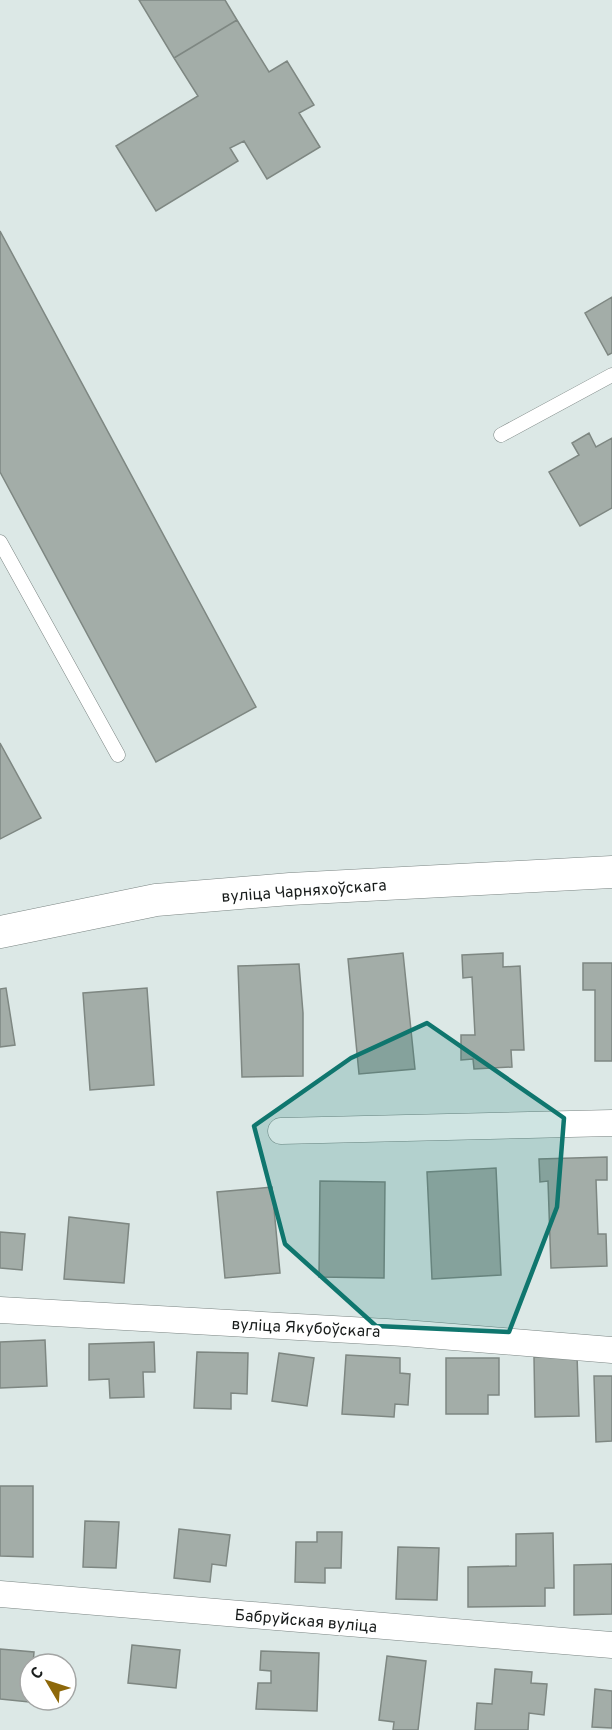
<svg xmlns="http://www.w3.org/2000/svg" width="612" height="1730" viewBox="0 0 612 1730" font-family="Overpass,sans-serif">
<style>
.building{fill:#a3ada8;stroke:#7e8782;stroke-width:1.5}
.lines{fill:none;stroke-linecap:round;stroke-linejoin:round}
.service-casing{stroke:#7b8583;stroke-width:15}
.minor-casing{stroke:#7b8583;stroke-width:27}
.tertiary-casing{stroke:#7b8583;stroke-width:33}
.service{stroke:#fff;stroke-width:14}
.minor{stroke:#fff;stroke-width:26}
.tertiary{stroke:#fff;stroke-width:32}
.marked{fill:#0f766e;fill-opacity:0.2;stroke:#0f766e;stroke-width:4.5;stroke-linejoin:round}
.labels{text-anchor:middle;stroke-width:6;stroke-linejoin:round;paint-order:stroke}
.street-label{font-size:16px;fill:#191d1c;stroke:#fff}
</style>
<rect width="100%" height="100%" fill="#dce8e6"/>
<path class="building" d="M139,0H225L237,20L174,58Z
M237,20L269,72L287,61L314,105L299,113L320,147L267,179L244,141L230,148L238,161L156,211L116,146L198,96L174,58Z
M0,231L256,707L156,762L0,472Z
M612,297V353L608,355L585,313Z
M589,433L596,447L612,438V508L580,526L549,472L579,455L572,443Z
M0,743L41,818L0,839Z
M403,953L415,1069L359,1074L348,959Z
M503,953V967L520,966L524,1050H511L512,1067L474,1069L473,1059L461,1060V1035H475L472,977L463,978L462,955Z
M583,963H612V1061H595V990H583Z
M299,964L303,1013V1076L242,1077L238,966Z
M6,988L15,1045L0,1047V989Z
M147,988L154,1085L90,1090L83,993Z
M607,1157V1180H596L598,1234H606L607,1266L551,1268L548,1181L540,1182L539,1159Z
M496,1168L501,1275L432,1279L427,1172Z
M320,1181L385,1182L384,1278L319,1277Z
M272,1187L280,1273L225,1278L217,1192Z
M69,1217L129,1224L124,1283L64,1279Z
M0,1232L25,1234L22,1270L0,1268Z
M45,1340L47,1386L0,1388V1342Z
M154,1342L155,1372H143L144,1397L110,1398L109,1379L89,1380V1344Z
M197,1352L248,1353L247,1394L231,1393V1409L194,1408Z
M279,1353L314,1358L307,1406L272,1401Z
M346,1355L400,1358V1373L410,1374L408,1405L395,1404L394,1417L342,1414Z
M577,1355L579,1416L535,1417L534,1357Z
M446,1358H499V1395H488V1414H446Z
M594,1376H612V1441L596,1442Z
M0,1486H33V1557L0,1556Z
M85,1521L119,1522L116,1568L83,1567Z
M179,1529L230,1535L226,1566L212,1564L210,1582L174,1578Z
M317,1532H342L341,1568H325V1583L295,1582L296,1542H317Z
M553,1533L554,1588H545V1606L468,1607V1567L516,1566V1534Z
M398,1547L439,1548L437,1600L396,1599Z
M612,1564V1614L574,1615V1565Z
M132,1645L180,1650L176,1688L128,1683Z
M0,1649L34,1652L33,1664H30L29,1702L0,1699Z
M261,1651L319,1653L317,1711L256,1709L258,1683H271V1671L260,1670Z
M387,1656L426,1661L418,1730H393L394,1722L379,1720Z
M495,1669L532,1672L531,1683L547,1684L544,1715L529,1713L528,1730H475L477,1703L492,1704Z
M595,1689L612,1691V1728L592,1727Z"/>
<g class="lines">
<defs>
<path id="service" d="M501,435L612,375
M0,542L118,755"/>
<path id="minor" d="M281,1131L612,1123
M0,1310L404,1333L612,1350
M0,1594L612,1645"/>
<path id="tertiary" d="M0,932L156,900L290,889L612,872"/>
</defs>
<use href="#service" class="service-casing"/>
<use href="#minor" class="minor-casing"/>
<use href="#tertiary" class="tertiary-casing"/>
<use href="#service" class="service"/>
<use href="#minor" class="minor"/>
<use href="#tertiary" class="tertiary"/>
</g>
<path class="marked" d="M427,1023L564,1118L557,1207L509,1332L376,1326L285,1244L254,1126L351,1058Z"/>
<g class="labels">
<g class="street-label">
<text transform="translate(304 890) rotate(-4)" y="6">вуліца Чарняхоўскага</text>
<text transform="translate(306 1327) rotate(3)" y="6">вуліца Якубоўскага</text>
<text transform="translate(306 1620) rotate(5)" y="6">Бабруйская вуліца</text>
</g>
</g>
<g transform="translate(48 1682) rotate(309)"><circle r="28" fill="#ffffff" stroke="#a3a5a4" stroke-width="1.5"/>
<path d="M0-4.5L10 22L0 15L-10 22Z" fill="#8d680a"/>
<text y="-9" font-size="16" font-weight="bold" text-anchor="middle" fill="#191d1c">С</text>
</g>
</svg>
